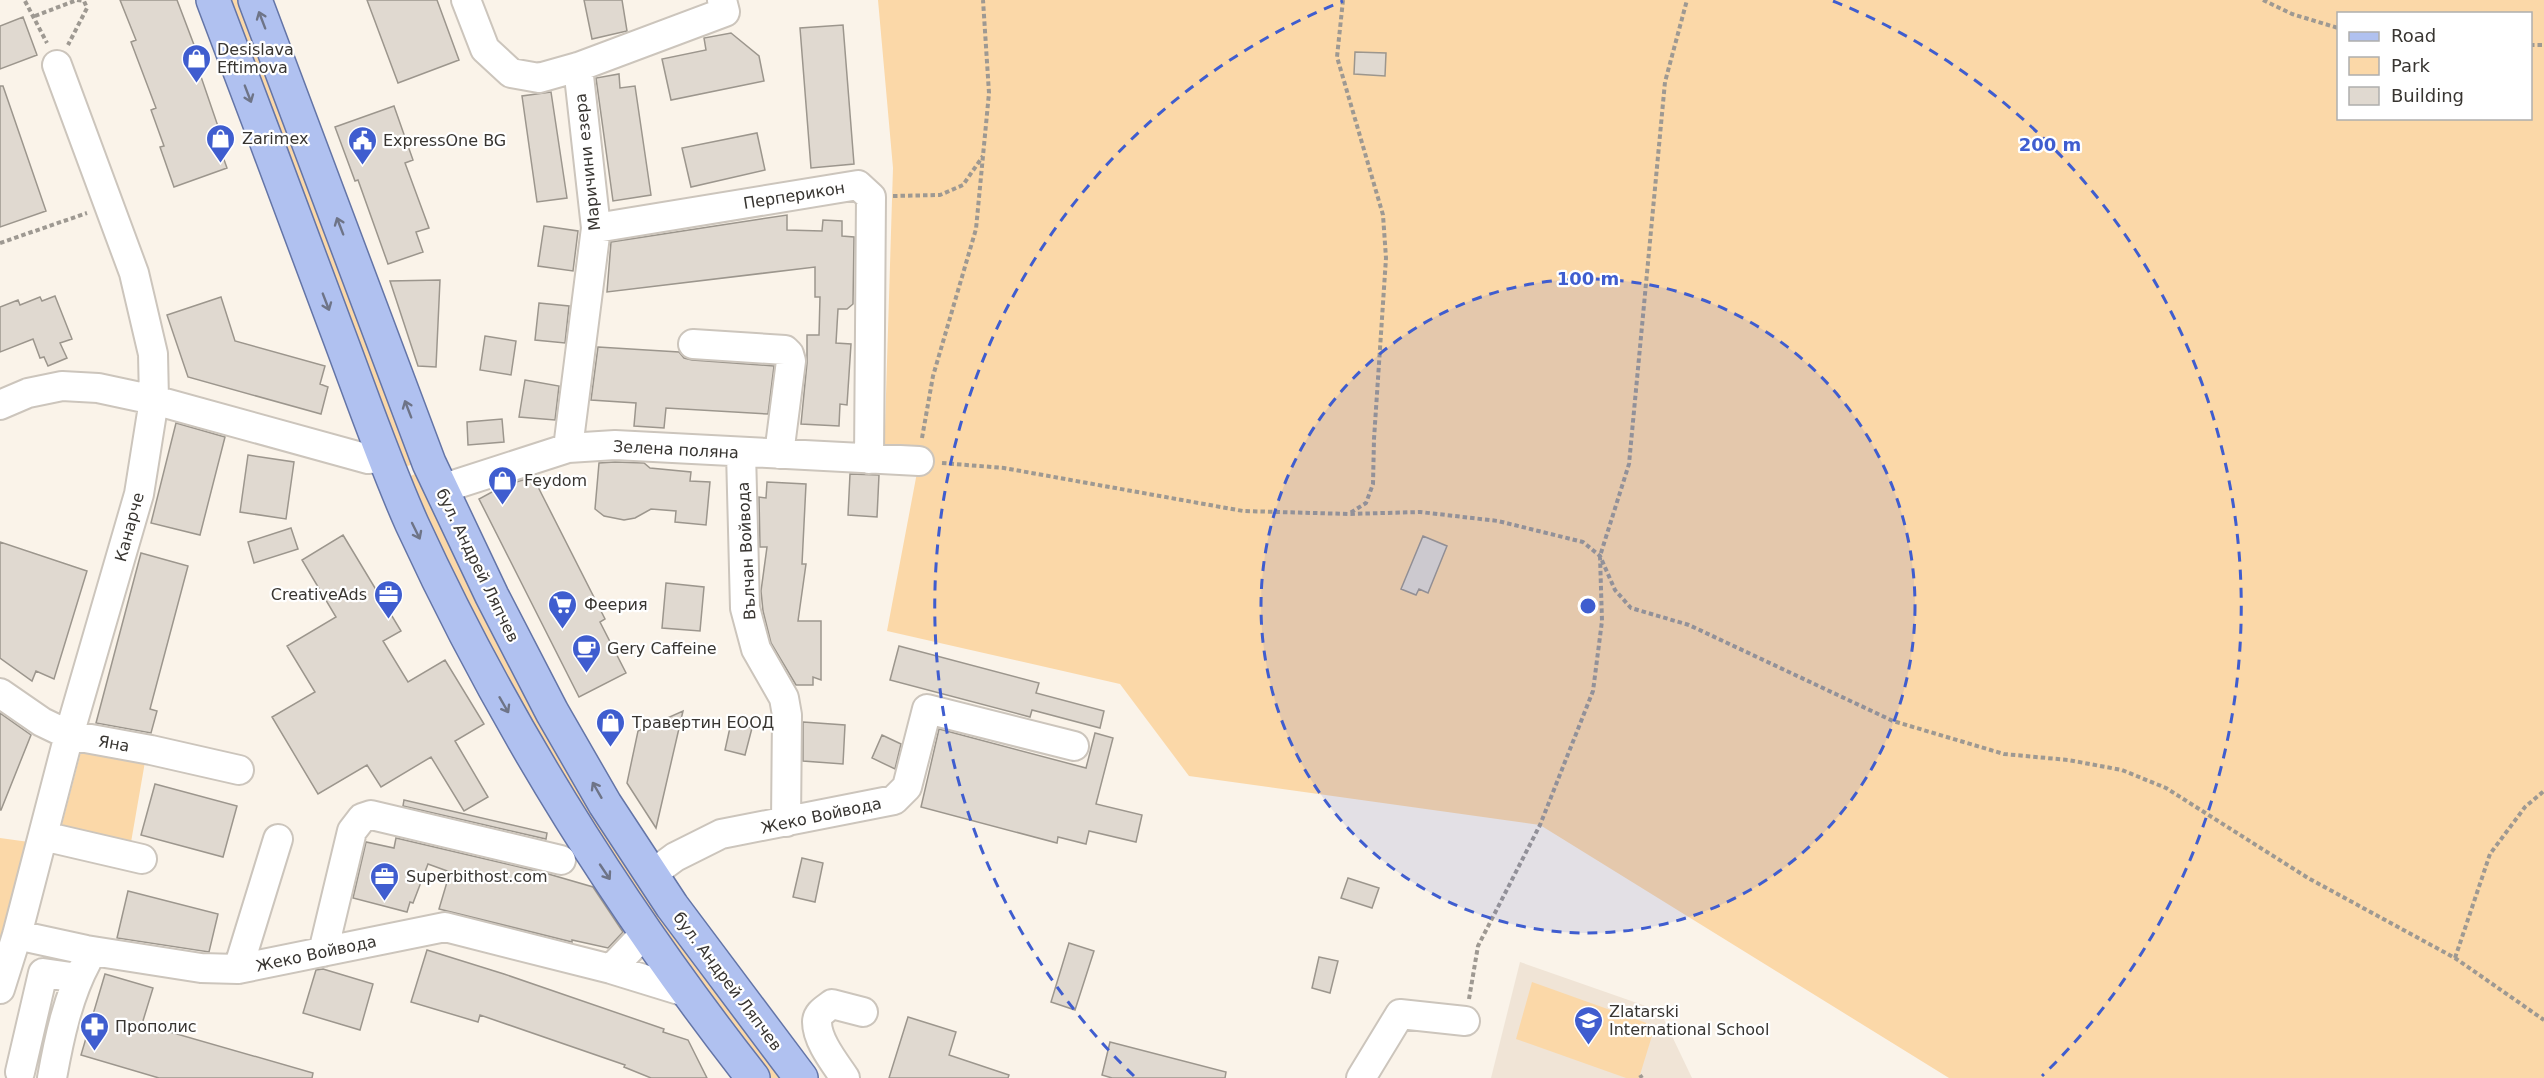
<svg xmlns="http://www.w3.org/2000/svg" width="2544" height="1078" viewBox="0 0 2544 1078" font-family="'DejaVu Sans',sans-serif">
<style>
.built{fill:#f0e4d6}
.green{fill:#fbd8a8;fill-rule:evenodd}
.building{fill:#e0d9d0;stroke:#9c968d;stroke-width:1.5}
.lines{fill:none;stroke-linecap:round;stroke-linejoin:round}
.minor-casing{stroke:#ccc5bc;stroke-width:32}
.major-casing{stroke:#6475a7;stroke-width:36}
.path{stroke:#9e9992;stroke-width:4;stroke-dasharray:4.5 3;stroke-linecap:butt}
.minor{stroke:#fff;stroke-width:28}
.major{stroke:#b0c1f0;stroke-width:33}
.oneway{stroke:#6e7487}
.ring{fill:none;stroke:#3f5dcf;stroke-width:3;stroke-dasharray:10 8}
.labels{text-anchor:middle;stroke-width:4.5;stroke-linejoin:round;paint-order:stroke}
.poi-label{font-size:16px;fill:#383531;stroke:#fff;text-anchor:start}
.street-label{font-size:16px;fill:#383531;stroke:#fff}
.centre{fill:#3f5dcf;stroke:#fff;stroke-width:3}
.ring-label{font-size:18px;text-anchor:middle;font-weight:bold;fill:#3f5dcf;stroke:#fff;stroke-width:4.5;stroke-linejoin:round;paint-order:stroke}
</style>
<rect width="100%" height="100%" fill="#faf3e9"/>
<path class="built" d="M1520,962L1660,1011L1692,1078H1491Z"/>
<path class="green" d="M225,0H239L415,463L403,468Z
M878,0H2544V1078H1949L1540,825L1189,776L1120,684L887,631L919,462L884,459L893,168ZM2338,14H2530V118H2338Z
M420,472L784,1078H770L757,1063L601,845L461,594L408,477Z
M83,744L146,756L130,848L60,832Z
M0,838L29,842L0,946Z
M1532,982L1655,1026L1639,1078H1626L1516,1039Z"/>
<path class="building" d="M120,0H177L202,66L198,68L222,138L217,140L227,168L174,187L160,147L164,146L151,110L156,108L131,42L136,40Z
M367,0H437L459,60L398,83Z
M584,0H622L627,31L592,39Z
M23,17L37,55L0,69V26Z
M843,25L854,164L811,168L800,28Z
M731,33L759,56L764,81L671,100L662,59L706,50L704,38Z
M1355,52L1386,53L1385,76L1354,74Z
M619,74L620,88L635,86L651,195L613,201L596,78Z
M0,86H3L46,211L0,227Z
M551,92L567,198L537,202L522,96Z
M394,106L413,160L405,163L429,228L416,232L423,252L388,264L358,180L355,181L335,127Z
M757,133L765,170L691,187L682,148Z
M787,215V230L822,231L823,220L842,221V236L854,237L853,304L847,309H838L836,343L851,344L847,405L840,404L839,426L801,424L807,363V335H819L820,297H815V267L607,292L611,242Z
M544,226L578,231L573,271L538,266Z
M440,280L436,367L418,366L390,281Z
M55,296L72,339L60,343L67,358L48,366L44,357L40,358L33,339L0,352V307L18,300L20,305L40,297L42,301Z
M221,297L235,341L325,366L320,384L328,387L321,414L188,377L167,315Z
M539,303L569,306L565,343L535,340Z
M485,336L516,341L511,375L480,370Z
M598,347L679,352L684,358L692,360L774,366L768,414L666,408L664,428L634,426L636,403L591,400Z
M525,380L559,386L555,420L519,417Z
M502,419L504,442L468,445L467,422Z
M176,423L225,437L200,535L151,523Z
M248,455L294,462L286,519L240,512Z
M615,462L644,463L650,468L691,472L690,481L710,482L706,525L675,522L676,511L651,509L635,518L624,520L604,516L595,509L599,463Z
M850,474L879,475L877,517L848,515Z
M533,477L605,619L600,622L626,673L579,697L479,499L503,486Z
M767,482L806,484L802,564H806L798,621H821V680L813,677V685H796L771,643L763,611L761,591L767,547H760L759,497L766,498Z
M291,528L298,549L254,563L248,542Z
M343,535L401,631L383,641L408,682L445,660L484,724L455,741L488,797L464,811L431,757L381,787L367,765L318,794L272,717L315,692L287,646L336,617L302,560Z
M1423,536L1447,546L1428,593L1419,589L1416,595L1401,589Z
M0,542L87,571L54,679L36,671L32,681L0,658Z
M141,553L188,566L150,709L157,711L151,733L96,723Z
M666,583L704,587L700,631L662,628Z
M899,646L1039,683L1036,693L1104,711L1100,728L1032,710L1030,717L890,680Z
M683,711L656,828L627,783L638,731Z
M0,713L31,735L1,810H0Z
M803,722L845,725L843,764L803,761Z
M731,723L752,728L745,755L725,750Z
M939,729L1086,768L1095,733L1113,738L1096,804L1142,815L1136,842L1089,831L1086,844L1058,837L1057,843L921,807Z
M882,735L901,744L895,769L872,758Z
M155,784L237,806L223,857L141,835Z
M404,800L547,833L546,839L403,806Z
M396,838L545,873L593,887L623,932L608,948L572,940V942L439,909L450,872L428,864L413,903L410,902L407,912L353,898L366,842L394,848Z
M802,858L823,863L815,902L793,897Z
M1348,878L1379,888L1372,908L1341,898Z
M128,891L218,914L209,952L117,938Z
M1069,943L1094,951L1075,1010L1051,1002Z
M427,950L504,974L664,1029L663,1032L688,1040L707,1078H651L624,1067L625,1065L480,1015L478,1022L411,1002Z
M1319,957L1338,961L1330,993L1312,988Z
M323,969L373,984L360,1030L303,1013L316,970Z
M105,974L153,988L142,1024L313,1073L312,1078H159L81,1055Z
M908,1017L956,1032L949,1055L1009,1075L1008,1078H889Z
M1110,1042L1226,1072L1225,1078H1112L1102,1075Z"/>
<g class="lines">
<defs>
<path id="minor" d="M466,0L485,49L511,73L539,78L578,67L725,12L722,0
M596,228L858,185L871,197L869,459
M693,344L785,350L789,354L791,361L779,454
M0,405L28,393L62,386L98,388L154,400L368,459L385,458
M568,448L596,228L578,67
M741,452L745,608L756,649L784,698L787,715L786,822
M441,489L568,448L615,445L919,461
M0,693L42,722L69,735L151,750L239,770
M43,836L142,859
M652,874L675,857L721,834L894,800L907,787L927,709L1074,746
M17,935L86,950L201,968L238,969L445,927L611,969L689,993
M323,952L352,831L362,818L371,815L561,860
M238,969L278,839
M611,969L646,932
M0,989L17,935L69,735L139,494L154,400L153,354L134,273L57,65
M20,1072L43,973L78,978
M52,1078C59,1039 68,996 87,961
M845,1078C835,1063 817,1041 817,1022C817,1013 826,1009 832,1004L863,1012
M1361,1078L1400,1014L1465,1021"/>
<path id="major" d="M213,0C254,108 295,217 335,325C360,391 383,459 412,524C503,722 619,907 753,1078
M255,0L429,463L492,596L552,712L605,804L672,906L801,1078"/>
</defs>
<use href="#minor" class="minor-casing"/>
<use href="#major" class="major-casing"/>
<path class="path" d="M1343,0L1337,57L1383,215L1386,258L1374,439L1373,484L1366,503L1350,513
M2263,0L2292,14L2338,28
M25,1L47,43
M35,16L77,0L84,1L87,8L68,45
M2530,45H2544
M893,196L940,195L963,185L983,156
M0,243L87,213
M922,438L933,376L976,229L989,93L983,0
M942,463L1004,468L1243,511L1349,514L1420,512L1498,521L1583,542L1600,556L1615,590L1631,608L1689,625L1893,721L2004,754L2068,760L2122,770L2166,788L2308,878L2455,958L2544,1020
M2455,958L2490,854L2525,807L2544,791
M1469,999L1478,946L1540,825L1593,691L1602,621L1600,556L1629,464L1665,82L1687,0
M1640,1075L1642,1078"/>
<use href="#minor" class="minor"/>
<use href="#major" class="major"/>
</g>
<defs><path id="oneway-shaft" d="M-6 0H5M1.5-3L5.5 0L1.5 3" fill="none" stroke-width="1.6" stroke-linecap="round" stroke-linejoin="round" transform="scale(1.5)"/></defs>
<g class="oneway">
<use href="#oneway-shaft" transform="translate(262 20) rotate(-111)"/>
<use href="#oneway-shaft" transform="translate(248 94) rotate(69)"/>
<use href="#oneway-shaft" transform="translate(340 226) rotate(-111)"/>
<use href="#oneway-shaft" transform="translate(326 302) rotate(69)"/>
<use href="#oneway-shaft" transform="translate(408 409) rotate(-111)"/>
<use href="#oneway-shaft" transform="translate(416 531) rotate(64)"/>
<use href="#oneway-shaft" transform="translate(504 705) rotate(60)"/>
<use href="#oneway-shaft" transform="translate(597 790) rotate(-120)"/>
<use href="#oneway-shaft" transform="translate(605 872) rotate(56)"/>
</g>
<circle cx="1588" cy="606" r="327" fill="#3f5dcf" fill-opacity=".12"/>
<g class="ring">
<circle cx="1588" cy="606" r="327"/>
<path d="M1134 1076A653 653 0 0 1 1343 1M1833 1A653 653 0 0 1 2042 1076"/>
</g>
<defs>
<symbol id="shop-pin" viewBox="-11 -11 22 30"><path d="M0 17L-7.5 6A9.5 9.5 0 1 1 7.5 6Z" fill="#3f5dcf" stroke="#fff"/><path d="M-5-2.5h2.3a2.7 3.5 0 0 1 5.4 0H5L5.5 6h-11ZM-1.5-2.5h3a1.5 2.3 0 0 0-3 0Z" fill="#fff"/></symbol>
<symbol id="civic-pin" viewBox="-11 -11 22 30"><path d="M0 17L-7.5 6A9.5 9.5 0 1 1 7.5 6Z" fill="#3f5dcf" stroke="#fff"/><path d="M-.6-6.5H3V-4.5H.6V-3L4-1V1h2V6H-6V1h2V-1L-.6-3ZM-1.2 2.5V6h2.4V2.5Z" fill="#fff"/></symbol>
<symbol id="office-pin" viewBox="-11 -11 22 30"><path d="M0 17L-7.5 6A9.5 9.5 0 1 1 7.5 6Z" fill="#3f5dcf" stroke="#fff"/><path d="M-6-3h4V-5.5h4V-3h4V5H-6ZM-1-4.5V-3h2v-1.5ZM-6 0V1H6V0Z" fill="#fff"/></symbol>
<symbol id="supermarket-pin" viewBox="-11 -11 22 30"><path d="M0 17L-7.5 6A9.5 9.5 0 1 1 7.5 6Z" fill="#3f5dcf" stroke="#fff"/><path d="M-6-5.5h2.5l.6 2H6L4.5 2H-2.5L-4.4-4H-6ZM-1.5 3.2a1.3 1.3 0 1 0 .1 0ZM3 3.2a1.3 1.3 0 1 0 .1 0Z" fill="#fff"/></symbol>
<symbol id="cafe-pin" viewBox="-11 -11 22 30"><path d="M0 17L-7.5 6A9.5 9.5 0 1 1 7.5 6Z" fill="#3f5dcf" stroke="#fff"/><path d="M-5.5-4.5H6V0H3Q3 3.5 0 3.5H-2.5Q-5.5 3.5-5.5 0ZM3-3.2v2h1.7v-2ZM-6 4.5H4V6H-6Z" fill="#fff"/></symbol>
<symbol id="school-pin" viewBox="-11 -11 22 30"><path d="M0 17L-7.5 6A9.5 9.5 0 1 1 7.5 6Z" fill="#3f5dcf" stroke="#fff"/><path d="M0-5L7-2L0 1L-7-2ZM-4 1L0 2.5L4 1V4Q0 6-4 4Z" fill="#fff"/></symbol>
<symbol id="pharmacy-pin" viewBox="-11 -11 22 30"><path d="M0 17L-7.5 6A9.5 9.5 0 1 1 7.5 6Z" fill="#3f5dcf" stroke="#fff"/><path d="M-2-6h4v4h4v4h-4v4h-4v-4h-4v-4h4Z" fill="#fff"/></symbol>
</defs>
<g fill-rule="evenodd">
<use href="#shop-pin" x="180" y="42" width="33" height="45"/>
<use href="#shop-pin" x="204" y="122" width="33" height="45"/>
<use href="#civic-pin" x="346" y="124" width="33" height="45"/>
<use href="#shop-pin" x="486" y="464" width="33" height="45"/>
<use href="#office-pin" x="372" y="578" width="33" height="45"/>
<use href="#supermarket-pin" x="546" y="588" width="33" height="45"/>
<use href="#cafe-pin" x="570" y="632" width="33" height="45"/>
<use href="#shop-pin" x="594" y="706" width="33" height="45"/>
<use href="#office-pin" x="368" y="860" width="33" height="45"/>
<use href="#school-pin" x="1572" y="1004" width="33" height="45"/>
<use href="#pharmacy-pin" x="78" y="1010" width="33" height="45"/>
</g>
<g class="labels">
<g class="poi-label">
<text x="217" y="55">Desislava<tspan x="217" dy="18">Eftimova</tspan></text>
<text x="242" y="144">Zarimex</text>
<text x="383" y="146">ExpressOne BG</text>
<text x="524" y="486">Feydom</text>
<text x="367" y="600" text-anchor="end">CreativeAds</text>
<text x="584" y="610">Феерия</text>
<text x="607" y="654">Gery Caffeine</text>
<text x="632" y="728">Травертин ЕООД</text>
<text x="406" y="882">Superbithost.com</text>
<text x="1609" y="1017">Zlatarski<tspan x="1609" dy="18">International School</tspan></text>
<text x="115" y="1032">Прополис</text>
</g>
<g class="street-label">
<text transform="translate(587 162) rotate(-96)" y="6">Маричини езера</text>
<text transform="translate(794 195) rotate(-9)" y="6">Перперикон</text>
<text transform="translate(676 449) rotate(3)" y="6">Зелена поляна</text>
<text transform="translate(129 527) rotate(-75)" y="6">Канарче</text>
<text transform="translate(746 551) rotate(-93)" y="6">Вълчан Войвода</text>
<text transform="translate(478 565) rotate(64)" y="6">бул. Андрей Ляпчев</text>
<text transform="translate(114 743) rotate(10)" y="6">Яна</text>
<text transform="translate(821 815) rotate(-12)" y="6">Жеко Войвода</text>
<text transform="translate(316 953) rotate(-12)" y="6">Жеко Войвода</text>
<text transform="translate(728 981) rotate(53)" y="6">бул. Андрей Ляпчев</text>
</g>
</g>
<circle cx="1588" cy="606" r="9" class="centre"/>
<g class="ring-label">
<text x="2050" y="151">200 m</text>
<text x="1588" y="285">100 m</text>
</g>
<rect x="2337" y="12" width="195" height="108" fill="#ffffff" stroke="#afaead" stroke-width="1.5"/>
<rect x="2349" y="32" width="30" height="9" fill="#b0c1f0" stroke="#afaead" stroke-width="1.5"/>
<text x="2391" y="42" font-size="18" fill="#383531">Road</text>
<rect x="2349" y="57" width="30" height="18" fill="#fbd8a8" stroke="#afaead" stroke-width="1.5"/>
<text x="2391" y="72" font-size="18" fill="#383531">Park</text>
<rect x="2349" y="87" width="30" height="18" fill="#e0d9d0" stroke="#afaead" stroke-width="1.5"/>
<text x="2391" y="102" font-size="18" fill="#383531">Building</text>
</svg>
